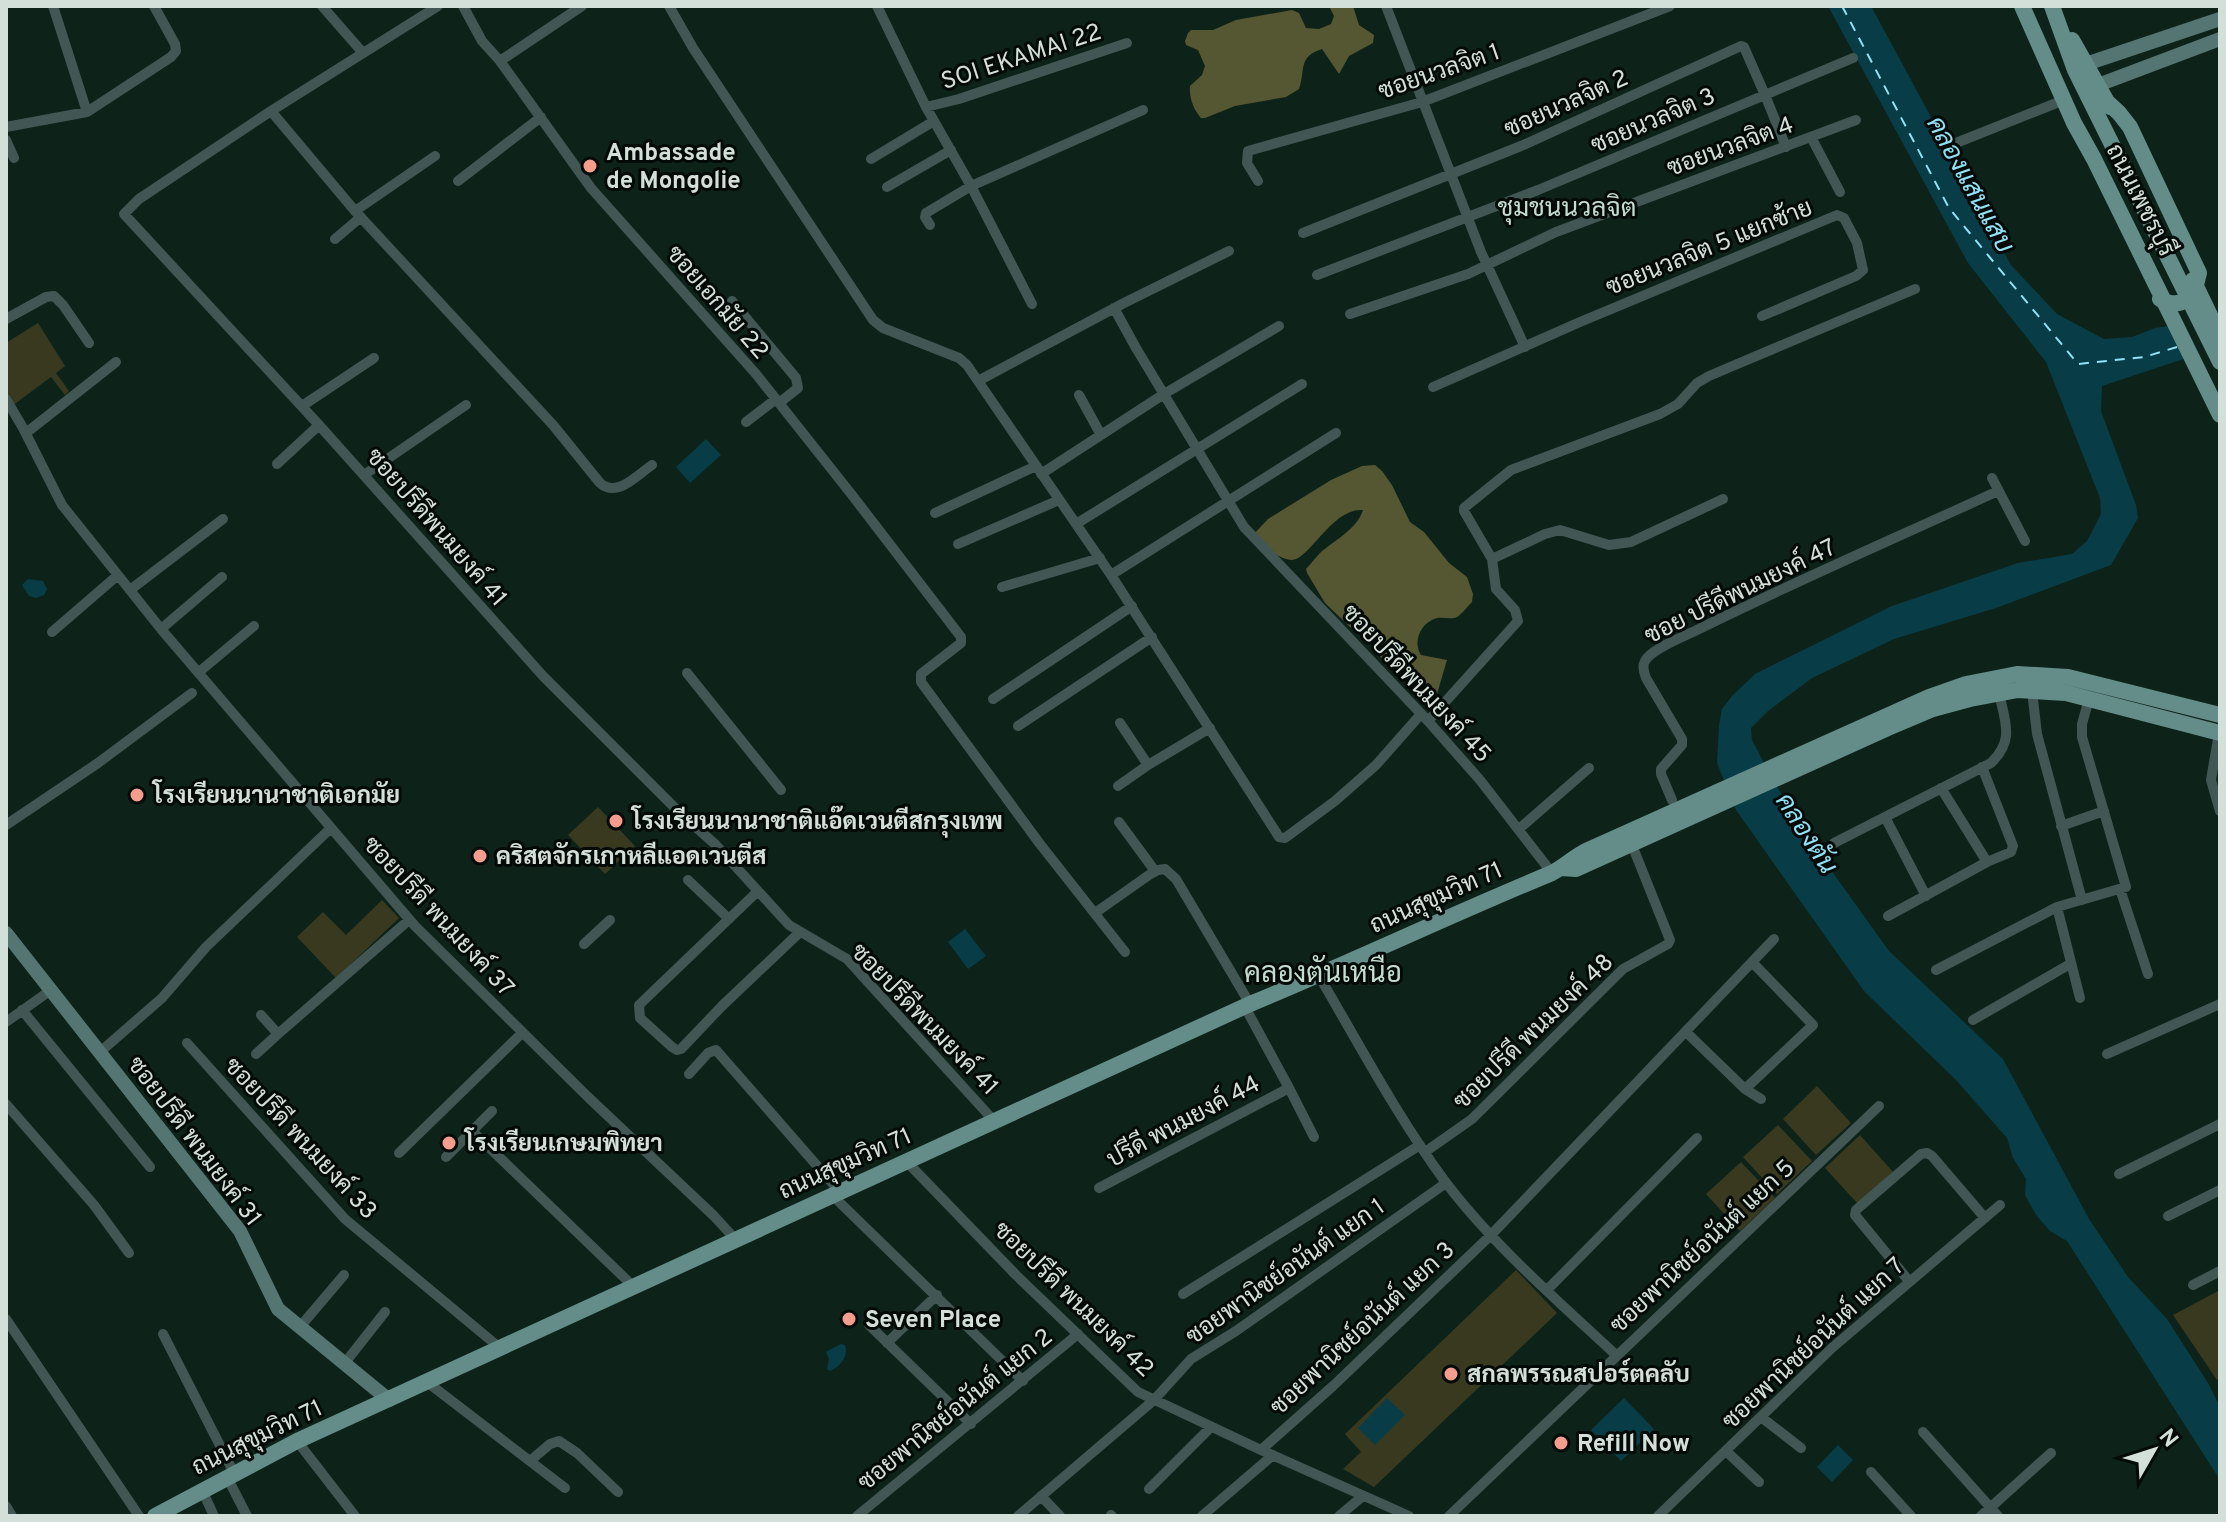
<svg xmlns="http://www.w3.org/2000/svg" width="2226" height="1522" viewBox="0 0 2226 1522" font-family="Overpass,Sarabun,sans-serif">
<style>
.green{fill:#393920}
.forest{fill:#555632}
.water{fill:#083c47}
.pier{fill:#0d2319}
.lines{fill:none;stroke-linecap:round;stroke-linejoin:round}
.ferry{stroke:#8fe1f5;stroke-width:2;stroke-dasharray:10 8;stroke-linecap:butt}
.street{stroke:#425654;stroke-width:10}
.secondary{stroke:#557572;stroke-width:14}
.primary{stroke:#648d89;stroke-width:16}
.poi-dot{fill:#f59d8d;stroke:#030a07;stroke-width:3}
.labels{text-anchor:middle;stroke-width:6;stroke-linejoin:round;paint-order:stroke}
.street-label{font-size:24px;fill:#d3e0d9;stroke:#030a07}
.poi-label{font-size:24px;font-weight:bold;fill:#d3e0d9;stroke:#030a07;text-anchor:start}
.water-label{font-size:26px;font-style:italic;fill:#8fe1f5;stroke:#030a07}
.neighbourhood-label{font-size:26px;fill:#c3ded0;stroke:#030a07}
.quarter-label{font-size:28px;fill:#c3ded0;stroke:#030a07}
</style>
<rect width="100%" height="100%" fill="#0d2319"/>
<path class="green" d="M38,323L65,366L56,373L69,391L65,395L51,377L12,406L6,397V343Z
M598,807L635,846L605,874L568,835Z
M382,900L399,918L336,978L297,937L323,912L346,935Z
M1817,1086L1851,1123L1816,1155L1783,1119Z
M1778,1125L1812,1161L1777,1194L1743,1157Z
M1860,1135L1893,1172L1858,1204L1825,1168Z
M1741,1162L1775,1198L1740,1231L1706,1194Z
M1516,1270L1557,1313L1374,1487L1343,1469L1361,1452L1345,1434Z
M2220,1290V1378L2217,1380L2173,1315Z"/>
<path class="forest" d="M1329,6H1353L1359,25L1374,35L1373,43L1349,56L1339,74L1322,49C1297,57 1306,70 1299,89L1286,97L1235,106L1205,118H1201C1193,109 1189,97 1190,86L1202,75L1205,66L1198,50L1186,45L1185,41L1188,33L1191,30H1213L1236,20L1292,10L1299,13L1306,28L1319,29L1331,24L1334,16Z
M1375,465L1382,471L1392,485L1410,522L1424,532L1449,563L1467,577L1473,594L1472,602C1467,607 1462,614 1457,617C1451,620 1444,617 1437,618C1421,622 1412,642 1421,655L1447,660L1437,694L1429,703C1401,688 1415,683 1406,662C1401,663 1397,664 1393,664C1378,662 1371,643 1372,631L1365,627L1353,629L1349,626L1325,603L1307,573L1306,569C1311,564 1315,558 1320,553C1335,540 1357,529 1363,510C1332,507 1309,561 1291,560C1277,559 1263,544 1253,535L1268,519L1331,480L1362,466Z"/>
<path class="water" d="M1828,6H1871L2011,265L2057,314L2104,339L2132,337L2155,328L2219,319L2220,347L2102,386L2101,411L2136,505L2138,518L2111,565L1996,608L1894,639L1812,678L1768,711L1751,728L1752,740L1763,761L1798,824L1889,951L2003,1059L2089,1219L2128,1277L2167,1319L2208,1383L2220,1407V1480L2067,1241L2050,1231L2036,1215L2025,1195L2026,1179L2013,1158L2007,1138L1956,1080L1864,991L1736,810L1717,763L1719,725L1722,709L1732,696L1755,674L1892,606L2018,563L2072,554L2087,541L2101,514L2100,498L2046,362L1968,263Z
M706,439L721,455L690,483L676,467Z
M28,579L43,581L47,589L44,595L36,598L29,596L22,585Z
M965,929L986,956L968,969L948,942Z
M841,1344L845,1345C849,1356 840,1367 830,1371L827,1369L829,1359L826,1352Z
M1387,1398L1405,1415L1375,1445L1358,1428Z
M1624,1398L1654,1429L1621,1461L1591,1430Z
M1838,1445L1853,1460L1832,1482L1817,1467Z"/>
<path class="pier" d="M2216,315L2220,324V351L2190,362L2170,322Z"/>
<g class="lines">
<path class="ferry" d="M1842,6L1949,208L2078,364L2144,357L2177,347"/>
<path class="street" d="M53,6L87,112
M322,6L363,53
M438,6L271,111L139,199L124,214L319,425L543,676L682,815L716,845L789,925L847,959L995,1122
M463,6L482,41L500,61L591,188L756,374L852,495L961,637V643L921,674V682L1040,844L1125,952
M669,6L693,48L873,320L883,328L959,358L967,365L1111,575L1279,837L1285,838L1335,801L1376,765L1421,714
M877,6L926,107L971,186L1032,304
M1386,6L1481,252L1525,347
M500,61L582,6
M926,107L959,99L1127,43
M271,111L355,211L553,425L600,483C617,498 636,476 652,465
M6,127L87,112L171,57L176,51L175,44L154,6
M1811,137L1840,192
M6,140L14,158
M1951,145L2064,100
M871,159L934,121
M458,181L541,117
M1258,181L1247,163L1248,151L1422,102L1670,6
M887,187L951,150
M355,211L435,156
M930,225L925,217L926,213L971,186L1143,110
M1303,233L1521,146L1741,46L1744,47L1765,95L1786,147
M335,239L361,217
M1317,275L1538,190L1853,58
M732,301L796,378L798,388L779,403
M1114,308L1136,348L1244,527L1428,721L1480,780L1552,873
M1350,314L1468,274L1556,232L1856,120
M6,319L46,297L54,296L63,305L89,343
M978,381L1124,303L1229,251
M1433,387L1580,322L1837,215L1844,218L1857,243L1863,270L1856,276L1762,316
M1079,395L1101,435
M6,399L23,428L62,505L161,629L415,926L588,1097L714,1216L735,1239
M302,406L374,358
M746,422L776,399
M26,433L116,362
M277,464L319,425
M1041,474L1164,394L1279,326
M364,475L466,405
M1992,478L2025,541
M935,513L1036,466
M1076,524L1302,384
M958,544L1059,500
M1492,559L1545,534L1560,530L1609,545L1631,542L1723,499
M1111,575L1336,433
M1002,587L1100,558
M130,590L223,519
M161,629L222,577
M52,632L118,575
M199,672L254,626
M687,673L781,790
M2032,691L2037,734L2082,900
M993,699L1132,606
M1428,721L1518,621L1515,610L1496,589L1492,559L1464,511V508L1511,470L1660,414L1678,404L1697,383L1709,376L1915,289
M1120,723L1148,765L1210,728
M1018,726L1152,637
M2219,733L2211,780L2220,811
M1982,767L2013,846L2011,852L1987,862
M1118,786L1148,765
M1672,800L1661,774V769L1682,745V739L1646,678C1644,673 1642,666 1645,661C1651,649 1685,636 1697,630C1796,581 1898,537 1998,491
M1885,817L1926,896
M1119,822L1155,871
M6,825L98,763L192,693
M2061,826L2104,811
M1519,829L1589,768
M1834,843L1991,763C2015,740 2005,722 1999,693
M688,880L729,919
M2120,889L2148,974
M758,891L639,1005L640,1018L672,1047L677,1050L681,1049L722,1006L800,932
M2057,907L2080,998
M1095,913L1149,875L1158,870L1165,869L1176,879L1250,1004
M1888,916L1987,862L1941,788
M584,944L610,920
M1936,970L2057,907L2126,887L2082,737V724L2089,699
M1319,976C1359,1044 1397,1116 1444,1180C1491,1243 1558,1301 1616,1355
M22,1010L150,1167
M1973,1020L2070,964
M6,1022L51,990
M1686,1032L1745,1089L1761,1099
M278,1034L409,920
M187,1043L345,1219L500,1348
M100,1052L162,998L206,947L331,828
M256,1054L278,1034L261,1015
M2107,1054L2220,1004
M689,1074L708,1053L716,1050L840,1192
M1289,1088L1314,1137
M1745,1089L1813,1025L1753,963
M6,1104L94,1205L129,1253
M471,1130L634,1287
M1425,1152L1472,1119L1623,969L1668,944L1670,940L1634,850
M399,1153L522,1033
M446,1157L492,1111
M906,1161L1016,1275L1138,1392L1261,1450L1409,1516
M2119,1174L2220,1124
M1099,1188L1289,1088L1245,1007
M832,1195L1023,1381
M2168,1216L2220,1190
M1909,1281L1855,1215L1856,1210L1921,1154L1927,1153L1932,1156L1985,1218
M2193,1285L2220,1271
M1547,1290L1697,1138
M1183,1294L1420,1145
M6,1319L139,1516
M869,1325L971,1424
M299,1328L344,1275
M163,1334L234,1473
M887,1343L937,1295
M344,1364L385,1312
M427,1382L565,1488
M1761,1417L1801,1448
M1923,1432L1998,1516
M297,1441L355,1516
M1261,1450L1333,1386L1491,1235L1774,939
M1726,1451L1759,1482
M530,1461L550,1444L559,1441L577,1453L618,1492
M1871,1472L1911,1516
M227,1477L247,1516
M1149,1489L1211,1427
M202,1490L214,1516
M1041,1496L1060,1516
M6,1506L12,1516
M1111,1515L1112,1516
M857,1516L1078,1334
M1018,1516L1154,1400L1191,1359L1236,1331L1446,1183
M1202,1516L1273,1455
M1339,1516L1363,1496
M1449,1516L1879,1106
M1658,1516L1833,1347L2000,1205
M1981,1516L2051,1453"/>
<path class="secondary" d="M2086,64L2220,19
M2098,85L2220,39
M6,933L240,1231L278,1309L389,1400"/>
<path class="primary" d="M2022,6L2074,123L2094,159L2220,415
M2052,6L2075,70L2220,362
M2072,40L2110,107
M2106,101L2119,113L2130,127L2199,273C2195,294 2184,312 2160,299
M2193,280L2220,336
M1561,868L1576,869L1888,728L1933,709L1970,699L2018,690L2066,693L2220,733
M155,1516L297,1441L1250,1004C1352,962 1450,915 1552,873C1565,866 1574,857 1588,850L1929,697L1966,684L2017,674L2068,677L2220,715"/>
</g>
<g class="poi-dot">
<circle cx="590" cy="166" r="8"/>
<circle cx="137" cy="795" r="8"/>
<circle cx="616" cy="821" r="8"/>
<circle cx="480" cy="856" r="8"/>
<circle cx="449" cy="1143" r="8"/>
<circle cx="849" cy="1319" r="8"/>
<circle cx="1451" cy="1374" r="8"/>
<circle cx="1561" cy="1443" r="8"/>
</g>
<g class="labels">
<g class="street-label">
<text transform="translate(1021 56) rotate(-18)" y="8">SOI EKAMAI 22</text>
<text transform="translate(1439 71) rotate(-19)" y="8">ซอยนวลจิต 1</text>
<text transform="translate(1566 103) rotate(-24)" y="8">ซอยนวลจิต 2</text>
<text transform="translate(1653 120) rotate(-23)" y="8">ซอยนวลจิต 3</text>
<text transform="translate(1730 146) rotate(-20)" y="8">ซอยนวลจิต 4</text>
<text transform="translate(2141 200) rotate(63)" y="8">ถนนเพชรบุรี</text>
<text transform="translate(1709 247) rotate(-22)" y="8">ซอยนวลจิต 5 แยกซ้าย</text>
<text transform="translate(718 302) rotate(49)" y="8">ซอยเอกมัย 22</text>
<text transform="translate(437 527) rotate(49)" y="8">ซอยปรีดีพนมยงค์ 41</text>
<text transform="translate(1740 591) rotate(-26)" y="8">ซอย ปรีดีพนมยงค์ 47</text>
<text transform="translate(1417 683) rotate(47)" y="8">ซอยปรีดีพนมยงค์ 45</text>
<text transform="translate(1436 897) rotate(-24)" y="8">ถนนสุขุมวิท 71</text>
<text transform="translate(439 916) rotate(47)" y="8">ซอยปรีดี พนมยงค์ 37</text>
<text transform="translate(925 1019) rotate(46)" y="8">ซอยปรีดีพนมยงค์ 41</text>
<text transform="translate(1533 1031) rotate(-44)" y="8">ซอยปรีดี พนมยงค์ 48</text>
<text transform="translate(1183 1121) rotate(-28)" y="8">ปรีดี พนมยงค์ 44</text>
<text transform="translate(301 1138) rotate(47)" y="8">ซอยปรีดี พนมยงค์ 33</text>
<text transform="translate(195 1141) rotate(53)" y="8">ซอยปรีดี พนมยงค์ 31</text>
<text transform="translate(845 1163) rotate(-24)" y="8">ถนนสุขุมวิท 71</text>
<text transform="translate(1702 1246) rotate(-43)" y="8">ซอยพานิชย์อนันต์ แยก 5</text>
<text transform="translate(1285 1271) rotate(-35)" y="8">ซอยพานิชย์อนันต์ แยก 1</text>
<text transform="translate(1074 1299) rotate(44)" y="8">ซอยปรีดี พนมยงค์ 42</text>
<text transform="translate(1362 1328) rotate(-43)" y="8">ซอยพานิชย์อนันต์ แยก 3</text>
<text transform="translate(1813 1343) rotate(-43)" y="8">ซอยพานิชย์อนันต์ แยก 7</text>
<text transform="translate(955 1409) rotate(-39)" y="8">ซอยพานิชย์อนันต์ แยก 2</text>
<text transform="translate(257 1437) rotate(-26)" y="8">ถนนสุขุมวิท 71</text>
</g>
<g class="poi-label">
<text x="606" y="160">Ambassade<tspan x="606" dy="28">de Mongolie</tspan></text>
<text x="153" y="803">โรงเรียนนานาชาติเอกมัย</text>
<text x="632" y="829">โรงเรียนนานาชาติแอ๊ดเวนตีสกรุงเทพ</text>
<text x="496" y="864">คริสตจักรเกาหลีแอดเวนตีส</text>
<text x="465" y="1151">โรงเรียนเกษมพิทยา</text>
<text x="865" y="1327">Seven Place</text>
<text x="1467" y="1382">สกลพรรณสปอร์ตคลับ</text>
<text x="1577" y="1451">Refill Now</text>
</g>
<g class="water-label">
<text transform="translate(1971 184) rotate(61)" y="9">คลองแสนแสบ</text>
<text transform="translate(1807 833) rotate(57)" y="9">คลองตัน</text>
</g>
<g class="neighbourhood-label">
<text x="1567" y="216">ชุมชนนวลจิต</text>
</g>
<g class="quarter-label">
<text x="1323" y="982">คลองตันเหนือ</text>
</g>
</g>
<rect width="2226" height="1522" fill="none" stroke="#d3e0d9" stroke-width="16"/>
<g transform="translate(2154 1450) rotate(51)" stroke="#030a07" stroke-width="6" paint-order="stroke">
<path d="M0-6L14 30L0 20L-14 30Z" fill="#d3e0d9"/>
<text y="-12" font-size="22" font-weight="bold" text-anchor="middle" fill="#d3e0d9">N</text>
</g>
</svg>
